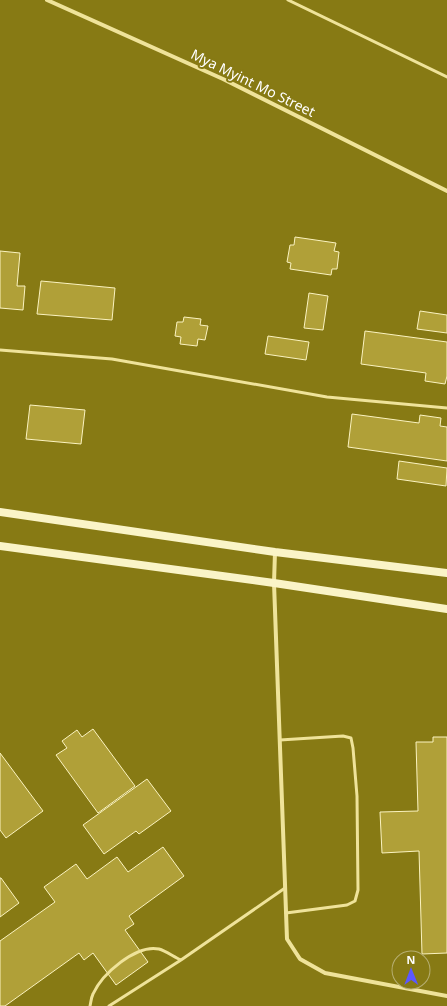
<svg xmlns="http://www.w3.org/2000/svg" width="447" height="1006" viewBox="0 0 447 1006" font-family="'Noto Sans',sans-serif">
<style>
.building{fill:#b0a038;stroke:#fbf3c0}
.lines{fill:none;stroke-linecap:round;stroke-linejoin:round}
.lane{stroke:#efe39a;stroke-width:3}
.street{stroke:#efe39a;stroke-width:4}
.secondary{stroke:#faf4c7;stroke-width:8}
.labels{text-anchor:middle;stroke-width:4;stroke-linejoin:round;paint-order:stroke}
.street-label{font-size:14px;fill:#fff;stroke:#877a14}
</style>
<rect width="100%" height="100%" fill="#877a14"/>
<path class="building" d="M295,237L336,243L334,251L339,252L337,269H332L331,275L290,269L291,263L287,262L290,245H294Z
M0,251L20,253L17,286H25L23,310L0,308Z
M41,281L115,288L112,320L37,314Z
M309,293L328,296L323,330L304,328Z
M420,311L447,315V333L417,329Z
M184,317L201,319L200,325L208,326L205,340L198,339L197,346L180,344L181,337L175,336L177,322H183Z
M365,331L447,342V376L445,384L425,381L426,373L361,364Z
M268,336L309,342L306,360L265,354Z
M30,405L85,410L81,444L26,439Z
M352,414L419,423L420,415L441,418L440,426L447,427V461L348,447Z
M399,461L447,468L446,486L397,479Z
M93,729L135,786L98,813L56,755L67,748L62,741L77,730L82,737Z
M433,737H447V953L422,954L419,851L382,853L380,812L418,811L416,742H433Z
M0,753L43,811L6,838L0,830Z
M147,779L171,811L139,834L136,831L104,854L83,825Z
M163,847L184,876L129,916L134,924L125,930L148,962L116,985L93,953L84,960L79,953L5,1006H0V941L55,902L44,887L76,864L87,879L117,857L128,872Z
M0,878H1L19,903L0,917Z"/>
<g class="lines">
<path class="lane" d="M288,0L447,77
M0,350L112,359L327,397L447,408
M280,740L343,736L351,738L353,748L357,796L358,890L355,901L347,905L286,913
M90,1006C91,1002 91,998 93,994C102,974 136,944 159,949C166,951 174,957 181,960
M109,1006L181,960L285,888"/>
<path class="street" d="M47,0L223,79L447,191
M275,552L274,583L287,939L300,959L325,973L447,996"/>
<path class="secondary" d="M0,512L275,552L447,573
M0,546L274,583L447,609"/>
</g>
<g class="labels">
<g class="street-label">
<text transform="translate(253 83) rotate(26)" y="5">Mya Myint Mo Street</text>
</g>
</g>
<g transform="translate(411 970) rotate(359)"><circle r="19" fill="#877a14" stroke="#b7af72"/>
<path d="M0-3L7 15L0 10L-7 15Z" fill="#5c58ff"/>
<text y="-6" font-size="11" font-weight="bold" text-anchor="middle" fill="#ffffff">N</text>
</g>
</svg>
